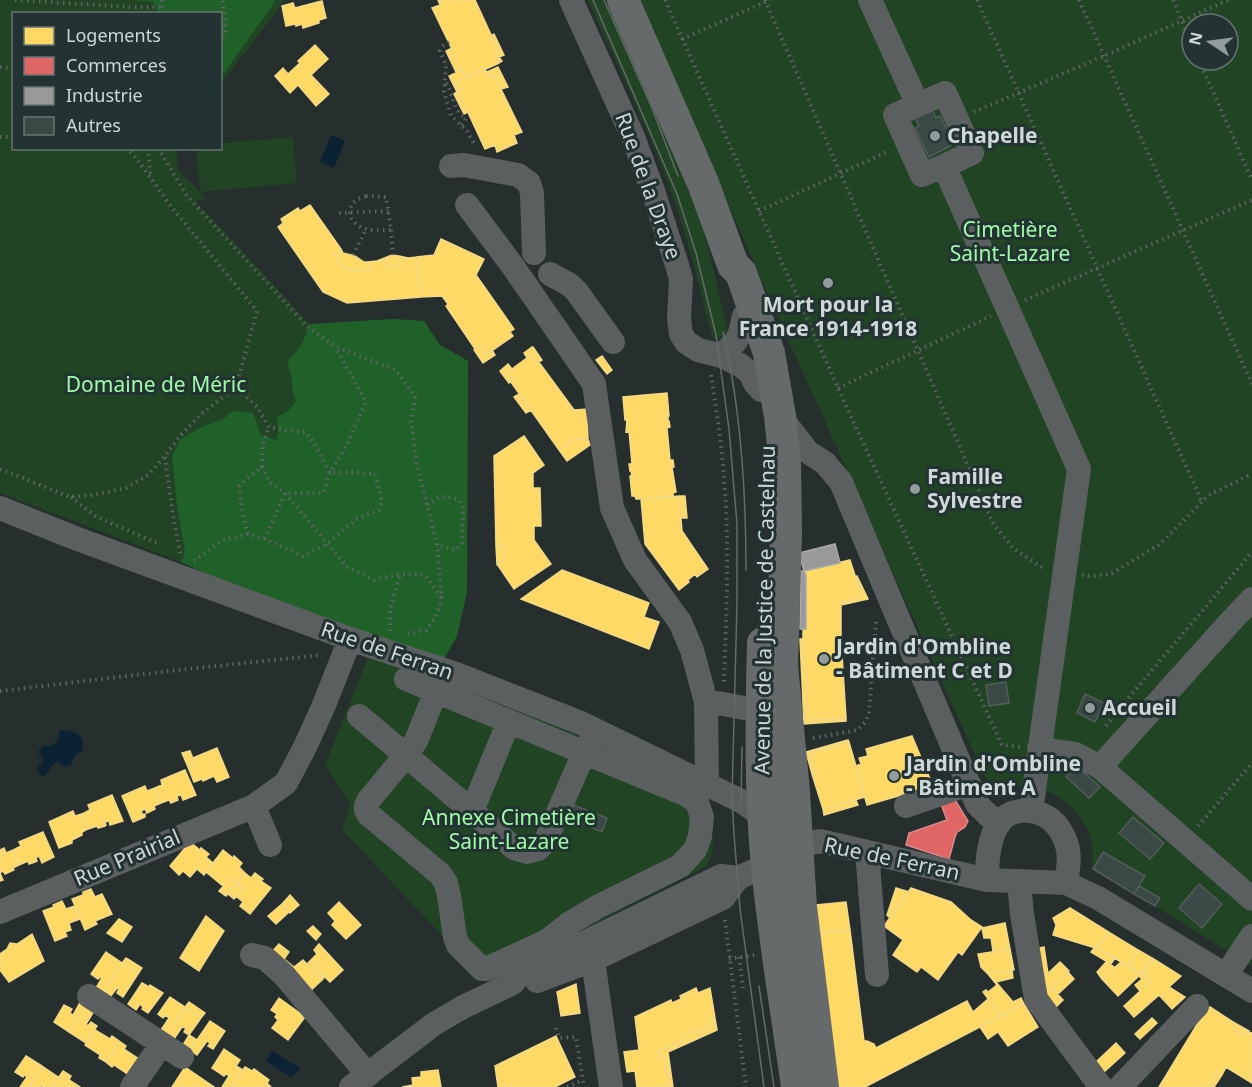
<svg xmlns="http://www.w3.org/2000/svg" width="1252" height="1087" viewBox="0 0 1252 1087" font-family="'Noto Sans',sans-serif">
<style>
.green{fill:#204424;fill-rule:evenodd}
.forest{fill:#20612a}
.water{fill:#0a2233}
.homes{fill:#ffd966;stroke:#f0d988;stroke-width:1.5}
.shops{fill:#e06666;stroke:#db8888;stroke-width:1.5}
.industry{fill:#999;stroke:#a9acac;stroke-width:1.5}
.building{fill:#394945;stroke:#555c5b;stroke-width:1.5}
.lines{fill:none;stroke-linecap:round;stroke-linejoin:round}
.path{stroke:#606464;stroke-width:4;stroke-dasharray:1.5 4.5;stroke-linecap:butt}
.minor{stroke:#5c5f60;stroke-width:24}
.major{stroke:#676a6b;stroke-width:32}
.tram{stroke:#666a6a;stroke-width:1.5}
.poi-dot{fill:#939c9c;stroke:#233232;stroke-width:2}
.labels{text-anchor:middle;stroke-width:6;stroke-linejoin:round;paint-order:stroke}
.poi-label{font-size:21px;font-weight:bold;fill:#ced8d7;stroke:#233232;text-anchor:start}
.street-label{font-size:21px;fill:#ced8d7;stroke:#233232}
.park-label{font-size:21px;fill:#9efda4;stroke:#233232}
</style>
<rect width="100%" height="100%" fill="#262e2e"/>
<path class="green" d="M0,0H285L221,84L220,14H14V148L177,149L178,170L200,192L196,149L220,148L221,143L293,137L297,183L200,192L206,199L196,201L310,324L393,319L424,321L440,345L468,361L467,592L457,636L278,607L181,562L0,493Z
M588,0H608L689,188L708,247L729,335L713,340C700,291 689,242 672,194C648,128 617,64 588,0Z
M639,0H1252V966L1092,868C1092,859 1093,850 1091,840C1082,805 1045,781 1009,787C1003,788 997,791 992,793L773,306ZM1192,24H1228V60H1192Z
M370,652L604,741L711,806L713,852L706,867L576,933L476,977L449,943L342,830L350,804L325,765Z"/>
<path class="forest" d="M131,0H274L275,2L221,77L220,14L158,13L154,2Z
M393,319L424,321L440,345L468,361L467,592L457,636L443,661L278,607L181,562L185,552L177,505L172,457L180,440L199,428L223,419L233,411L253,413L261,435L277,440L278,431L277,417L288,411L296,401C293,394 292,388 292,381C291,373 288,367 288,360C300,351 305,338 310,324Z"/>
<path class="water" d="M331,135L345,141L334,168L320,162Z
M59,731C74,730 86,734 82,751L75,755L71,765L63,767L59,762L57,761L53,764L45,776L40,775L37,768L44,760L38,752L43,746C53,747 60,742 59,731Z
M272,1051L301,1069L291,1077L266,1061Z"/>
<path class="homes" d="M438,0H475L499,52L495,54L499,63L466,78L432,8L440,5Z
M322,1L326,18L319,20V23L303,28L302,24L296,26L295,24L286,26L282,6L293,3L295,8Z
M494,34L504,55L499,57L502,61L499,63L495,54L499,52L491,36Z
M315,45L328,59L311,75L329,94L316,106L298,85L290,93L275,76L283,68L288,74L300,63L298,61Z
M452,48L462,70L456,72L446,51Z
M498,67L508,87L501,89L494,75L489,77L487,72Z
M485,69L489,77L494,75L522,132L514,135L517,143L497,152L495,145L485,149L458,91L461,90L456,82Z
M462,70L466,78L456,82L461,90L457,92L449,76Z
M458,91L468,112L464,114L454,94Z
M310,205L341,249L334,254L344,268L353,271L369,270L368,262L386,260V267L400,266V259L417,257L421,297L347,303L323,292L278,227L283,223L281,219L298,208L300,211Z
M441,239L484,259L476,275L514,329L510,332L513,336L486,355L479,346L475,349L446,306L448,304L442,296L421,297L417,257L434,255Z
M341,249L343,253L355,256L364,262H368L369,270L353,271L344,268L334,254Z
M392,255L399,256L408,258L400,259V266L386,267V260L377,261Z
M479,346L486,355L492,350L495,355L483,363L474,350Z
M532,347H533L542,360L539,362L538,361L536,362L531,355L527,358L524,353Z
M531,355L536,362L538,361L574,410L587,409L588,439H574L559,450L511,382L510,380L513,379L508,372Z
M602,356L612,370L607,374L596,360Z
M508,364L512,369L508,372L513,379L509,383L500,371Z
M667,393L669,416H668V421H669L670,427L667,428L670,460H673L674,467H672L676,492L673,493V497L636,499L635,496H632L630,476H632L631,471H630L629,464H632L629,431L626,432L627,420H625L623,397Z
M519,394L531,410L526,413L514,397Z
M524,436L544,465L533,473V488H540L541,526H534V540L551,564L514,589L497,564L504,559V546H496L494,456Z
M574,439H588L590,445L567,461L559,450Z
M679,496L682,531L708,569L697,577L695,574L688,580L689,582L679,590L645,544L641,499Z
M679,496H685L687,518H681Z
M496,546H504V559L497,564Z
M850,560L862,597L841,602V638L846,718L808,720L804,639H803V629H806V575L804,571Z
M562,570L649,603L644,617L659,622L649,649L521,599Z
M857,576L868,599L841,605V602L862,597L858,582L857,583L855,577Z
M800,639H804L808,720L846,718V721L804,724Z
M912,736L933,786L867,805L856,766L861,764L859,758L868,756L866,749Z
M848,740L849,742L811,753L817,773L812,774L806,752Z
M849,742L865,797L823,809L812,774L817,773L811,753Z
M217,748L229,777L217,782L214,776L203,781L202,779L194,782L188,767L195,764L193,758Z
M190,751L195,764L188,767L182,753Z
M185,770L196,795L183,800L181,795L177,796L178,800L171,803L169,800L161,803L155,788L162,785L161,780Z
M145,786L147,791L155,788L161,803L154,806L155,809L147,813L145,809L141,811L143,815L145,814V817L133,822L122,796Z
M112,795L123,821L110,825L109,821L105,822L106,825L105,826L98,828L97,826L88,829L82,814L90,810L88,805Z
M856,800L858,805L824,815L823,809Z
M73,811L75,816L82,814L88,829L82,832V835L72,840V843L59,848L49,822Z
M43,832L54,857L42,863L39,856L36,858L37,861L35,862L29,864L28,861L19,865L13,850L21,846L19,842Z
M190,842L200,850L201,848L209,854L206,857L213,863L204,875L197,869L190,877L183,871L179,875L170,866Z
M4,848L6,853L13,850L19,865L13,868L14,870L5,874L3,871L0,873L3,880L0,881V850Z
M223,850L233,858L234,856L242,863L239,867L245,873L237,884L230,878L223,886L206,872Z
M245,873L251,878L255,873L263,879L261,881L271,888L250,914L240,906L243,902L236,896L243,888L237,884Z
M230,878L237,884L226,896L219,891Z
M237,884L243,888L234,899L228,894Z
M896,888L909,892L890,918L887,915Z
M911,888L951,902L971,920L982,927L962,955L958,952L938,980L921,967L917,972L893,955L903,940L884,926Z
M91,889L95,897L102,894L112,914L95,921L97,924L85,930L72,899L83,895V892Z
M290,895L299,905L290,913L282,904Z
M62,901L66,909L75,906L80,919L69,923L71,930L65,932L67,936L55,941L43,911L54,907L53,905Z
M339,902L361,925L346,939L332,925L335,921L328,913Z
M846,902L850,930L820,933L816,905Z
M282,904L289,912L276,924L268,916Z
M1070,908L1110,933L1095,948L1053,935L1056,925L1053,918Z
M206,916L224,931L199,971L180,958Z
M119,919L132,927L122,942L107,933Z
M1005,923L1010,949L996,951H993L991,938H984L982,928Z
M313,926L321,934L316,940L307,931Z
M850,930L864,1041H867L874,1044L876,1048L967,1001L973,1012L988,999L1001,1016L865,1087H838L820,933Z
M1110,933L1138,950L1128,966L1095,947Z
M32,934L44,961L9,982L0,970V954L7,949L10,943L17,944Z
M279,944L289,952L284,959L294,967L303,960L322,980L307,994L269,955Z
M319,944L343,970L330,982L317,969L320,966L317,963L315,965L310,961L317,954L314,950Z
M1044,947L1048,974L1041,980L1035,949Z
M1095,947L1115,958L1111,964L1091,952Z
M1010,949L1014,970L988,974L981,967L978,954Z
M1138,950L1152,958L1145,971L1141,974L1128,966Z
M106,952L122,963L104,993L96,988L102,978L100,977L98,979L91,974Z
M126,958L142,968L138,974L122,963Z
M1152,958L1181,976L1169,987L1185,997L1172,1009L1159,995L1134,1017L1124,1006L1151,981L1143,972Z
M310,961L315,965L317,963L320,966L317,969L325,976L322,980L307,964Z
M1107,961L1115,968L1102,979L1097,972Z
M1060,962L1069,971L1045,992L1041,980Z
M1121,962L1141,974L1118,996L1102,979Z
M122,963L138,974L123,997L117,993L119,989L117,988L110,997L104,993Z
M1012,970L1013,978L996,982L1013,1002L1021,998L1024,1004L1001,1016L983,992L986,990L988,992L997,985L988,974Z
M1068,972L1074,979L1058,994L1051,987Z
M1143,972L1151,981L1140,991L1135,985L1142,979L1139,976Z
M142,983L149,987L150,985L163,993L148,1013L142,1009L143,1007L140,1004L136,1010L128,1004Z
M576,984L580,1013L561,1016L557,992Z
M1051,987L1063,1000L1055,1008L1045,992Z
M696,988L698,993L710,988L715,1018L711,1020L714,1026L697,1034L695,1030L683,1036L684,1040L658,1052L659,1059L665,1058L669,1087H637L635,1071L627,1072L624,1052L639,1050L635,1017L671,1000L672,1003L681,999L680,996Z
M170,997L185,1007L168,1035L161,1030L169,1018L165,1015L163,1018L158,1014Z
M279,998L305,1017L288,1040L272,1028L278,1020L275,1017L277,1014L271,1010Z
M82,999L88,1003L69,1032L54,1022L64,1005L72,1009L70,1013L73,1015Z
M189,1002L205,1013L201,1018L185,1007Z
M88,1003L96,1008L86,1024L88,1026L91,1022L97,1026L86,1043L69,1032Z
M1024,1004L1038,1027L1008,1046L998,1032L988,1039L980,1027Z
M185,1007L201,1018L189,1035L184,1032L186,1028L182,1027L174,1039L168,1035Z
M1210,1007L1233,1022L1234,1025L1232,1029L1243,1036L1247,1032L1252,1033V1083L1226,1067L1222,1075L1217,1072L1208,1087H1159L1207,1008Z
M715,1018L717,1030L668,1052L673,1087H669L665,1058L659,1059L658,1052L684,1040L683,1036L695,1030L697,1034L714,1026L711,1020Z
M1152,1018L1157,1023L1140,1039L1135,1034Z
M210,1021L225,1031L213,1049L208,1046L210,1043L207,1041L197,1055L190,1050Z
M1233,1022L1249,1031L1245,1033L1243,1036L1232,1029L1234,1025Z
M95,1030L110,1039L112,1036L119,1041L106,1062L99,1058L100,1055L85,1045Z
M189,1035L197,1040L190,1050L183,1045Z
M556,1036L575,1077L555,1087H498L495,1066Z
M119,1041L126,1046L124,1049L139,1059L129,1075L114,1065L112,1067L106,1062Z
M1116,1043L1125,1053L1104,1072L1096,1062Z
M224,1049L240,1060L236,1066L243,1070L231,1087H222L229,1076L226,1074L224,1076L212,1068Z
M26,1056L42,1066L29,1087H20L27,1077L24,1075L23,1077L15,1072Z
M42,1066L58,1077L52,1087H43L41,1085L40,1087H29Z
M185,1067L214,1087H172Z
M245,1067L252,1071L254,1069L269,1080L267,1083L271,1087H231Z
M438,1070L441,1087H402L413,1085L412,1078L421,1077V1072Z
M63,1071L71,1076L69,1080L80,1087H52Z
M1217,1072L1222,1075L1214,1087H1208Z"/>
<path class="shops" d="M955,800L968,821L965,827L957,832L955,837L949,859L906,845L909,833L947,820L941,804Z"/>
<path class="industry" d="M835,544L840,563L804,571L799,553Z
M801,571H804L806,575V629H800Z"/>
<path class="building" d="M930,105L936,118L940,116L954,144L929,157L915,128L919,126L913,113Z
M1006,682L1009,703L989,706L986,685Z
M1085,694L1104,703L1095,722L1077,713Z
M1076,766L1100,787L1089,798L1066,777Z
M571,804L607,818L602,832L566,817Z
M1133,817L1164,843L1150,859L1119,833Z
M1103,852L1145,876L1134,894L1093,869Z
M1199,884L1222,904L1202,928L1179,908Z
M1139,886L1160,898L1155,906L1134,894Z"/>
<g class="lines">
<path class="path" d="M15,0L130,7H162
M162,0V14
M665,0L838,388L1002,745L1021,747
M765,0L994,525L1014,549L1043,568H1046
M977,0L1202,502
M1079,0L1252,384
M1173,0L1192,44
M682,39L770,0
M449,42L443,46L440,51L446,65L444,92L451,116L467,131L473,142L474,146
M220,43C229,30 225,15 222,0
M1199,60L1252,180
M0,67L14,69
M446,83C454,95 452,110 466,118L461,126
M974,112L1104,56L1228,0
M0,137H14
M148,148L151,178
M158,148L187,196L308,327L336,347L396,370L415,397L411,422L418,470L437,545L442,598L440,606L434,619L426,630L406,634
M366,196L386,197L391,230C383,230 373,231 366,229C352,226 343,209 357,200C358,199 364,197 366,196Z
M759,211L889,151
M339,213L391,211
M391,230L393,255
M353,255L366,229
M1025,300L1252,200
M711,375C716,409 722,444 724,479C730,547 726,616 724,684
M838,388L991,316
M165,457L174,522L181,556
M262,467V447L269,427
M0,469L70,497L94,495L126,488L148,475L165,456L180,436L200,415L236,387L257,311L170,205L134,155L125,148
M71,497L95,516L159,544
M427,505C440,495 444,495 459,500L463,507L462,543L456,550L437,545
M248,534L241,507L240,486L246,479L262,467L269,481L285,493L347,567L374,580L401,574L425,575L442,598
M265,539L285,493H323L330,473L347,444L366,402L336,348
M194,561L223,540L248,534L265,539L303,556L327,544L357,519L379,510L382,501L375,474L354,472L330,473L315,445L306,432C294,432 281,429 269,427L257,407L236,387
M1082,575L1089,576L1111,574L1160,544L1209,495L1252,474
M390,631V608L401,574
M0,691L169,671L322,655
M1106,726L1120,708L1252,552
M813,738L858,730L866,721L869,712L876,622
M1198,826L1252,763
M725,920L746,1087
M739,957L743,988
M729,959L755,955
M556,1028L559,1038L576,1037L584,1087
M567,1087L583,1080"/>
<path class="minor" d="M571,0L633,137L653,191L677,265L681,279L679,319L681,334L686,342L698,350L722,356L740,365L750,373L755,383L761,390
M870,0L918,105
M451,166L464,165L518,175L529,183L532,193L534,253
M944,166L972,153L945,93L895,115L922,175L944,166L1079,469L1031,811
M467,205L512,265L594,384L612,508L635,560L680,622L692,650L706,702L707,785
M550,274L570,285L577,292L613,342
M722,356C726,350 732,346 736,341C741,334 742,324 744,316
M780,416L808,452L825,463L841,482L895,611L977,804L988,815L999,823
M0,508L75,538L350,639L456,674L581,723L741,801L764,817
M1252,599L1232,620L1100,767L1252,899
M406,679L687,795L697,802L702,817L700,836L695,850L680,866L597,907L570,923L547,941L486,969H482L458,945L455,937L449,896L446,883L440,874L368,814C365,809 365,807 368,801L406,755L416,741L436,691
M706,702L723,704L761,711
M359,716L472,811L514,848L527,852L538,849L545,842L584,753L593,738
M1039,749L1075,754L1100,767
M254,806L270,845
M906,806L969,784
M472,811L509,721
M798,846L820,841L987,880L1066,883L1098,898L1252,991
M867,852L877,975
M987,880C987,862 988,837 1000,822C1010,808 1033,808 1047,817C1056,822 1062,832 1066,842C1071,855 1068,870 1066,883
M1019,882L1022,914L1036,999L1101,1087
M0,912L254,806L286,783L305,747L324,705L350,639
M252,955L265,958L284,975L368,1075
M593,960L611,1087
M1226,975L1252,936
M537,981L593,960L723,898L738,878
M89,996L182,1057
M132,1087L161,1045
M351,1087L434,1024L463,1007L513,983L520,974L721,876L738,878L767,865
M1120,1087L1197,1006"/>
<path class="major" d="M623,0L703,183L733,265L741,273L769,353L780,416L785,464L786,533L782,665L794,792L801,907L823,1087
M763,643C761,718 760,792 767,866C774,940 787,1013 797,1087"/>
<path class="tram" d="M593,0L677,194L696,253L716,335L729,429L737,524V603L732,797L734,834L740,909L764,1087
M604,0L652,108L678,176
M723,332C741,409 746,491 746,570
M741,804L742,747
M759,986L774,1087"/>
</g>
<g class="poi-dot">
<circle cx="935" cy="136" r="6"/>
<circle cx="828" cy="283" r="6"/>
<circle cx="915" cy="489" r="6"/>
<circle cx="824" cy="659" r="6"/>
<circle cx="1090" cy="708" r="6"/>
<circle cx="894" cy="776" r="6"/>
</g>
<g class="labels">
<g class="poi-label">
<text x="947" y="143">Chapelle</text>
<text x="828" y="312" text-anchor="middle">Mort pour la<tspan x="828" dy="24">France 1914-1918</tspan></text>
<text x="927" y="484">Famille<tspan x="927" dy="24">Sylvestre</tspan></text>
<text x="836" y="654">Jardin d'Ombline<tspan x="836" dy="24">- Bâtiment C et D</tspan></text>
<text x="1102" y="715">Accueil</text>
<text x="906" y="771">Jardin d'Ombline<tspan x="906" dy="24">- Bâtiment A</tspan></text>
</g>
<g class="street-label">
<text transform="translate(648 186) rotate(70)" y="7">Rue de la Draye</text>
<text transform="translate(765 610) rotate(-89)" y="7">Avenue de la Justice de Castelnau</text>
<text transform="translate(387 651) rotate(19)" y="7">Rue de Ferran</text>
<text transform="translate(127 858) rotate(-23)" y="7">Rue Prairial</text>
<text transform="translate(892 859) rotate(12)" y="7">Rue de Ferran</text>
</g>
<g class="park-label">
<text x="1010" y="237">Cimetière<tspan x="1010" dy="24">Saint-Lazare</tspan></text>
<text x="156" y="392">Domaine de Méric</text>
<text x="509" y="825">Annexe Cimetière<tspan x="509" dy="24">Saint-Lazare</tspan></text>
</g>
</g>
<rect x="12" y="12" width="210" height="138" fill="#233232" stroke="#677474" stroke-width="1.5"/>
<rect x="24" y="27" width="30" height="18" fill="#ffd966" stroke="#677474" stroke-width="1.5"/>
<text x="66" y="42" font-size="18" fill="#ced8d7">Logements</text>
<rect x="24" y="57" width="30" height="18" fill="#e06666" stroke="#677474" stroke-width="1.5"/>
<text x="66" y="72" font-size="18" fill="#ced8d7">Commerces</text>
<rect x="24" y="87" width="30" height="18" fill="#999999" stroke="#677474" stroke-width="1.5"/>
<text x="66" y="102" font-size="18" fill="#ced8d7">Industrie</text>
<rect x="24" y="117" width="30" height="18" fill="#394945" stroke="#677474" stroke-width="1.5"/>
<text x="66" y="132" font-size="18" fill="#ced8d7">Autres</text>
<g transform="translate(1210 42) rotate(283)"><circle r="28" fill="#233232" stroke="#677474" stroke-width="1.5"/>
<path d="M0-4.5L10 22L0 15L-10 22Z" fill="#939c9c"/>
<text y="-9" font-size="16" font-weight="bold" text-anchor="middle" fill="#ced8d7">N</text>
</g>
</svg>
